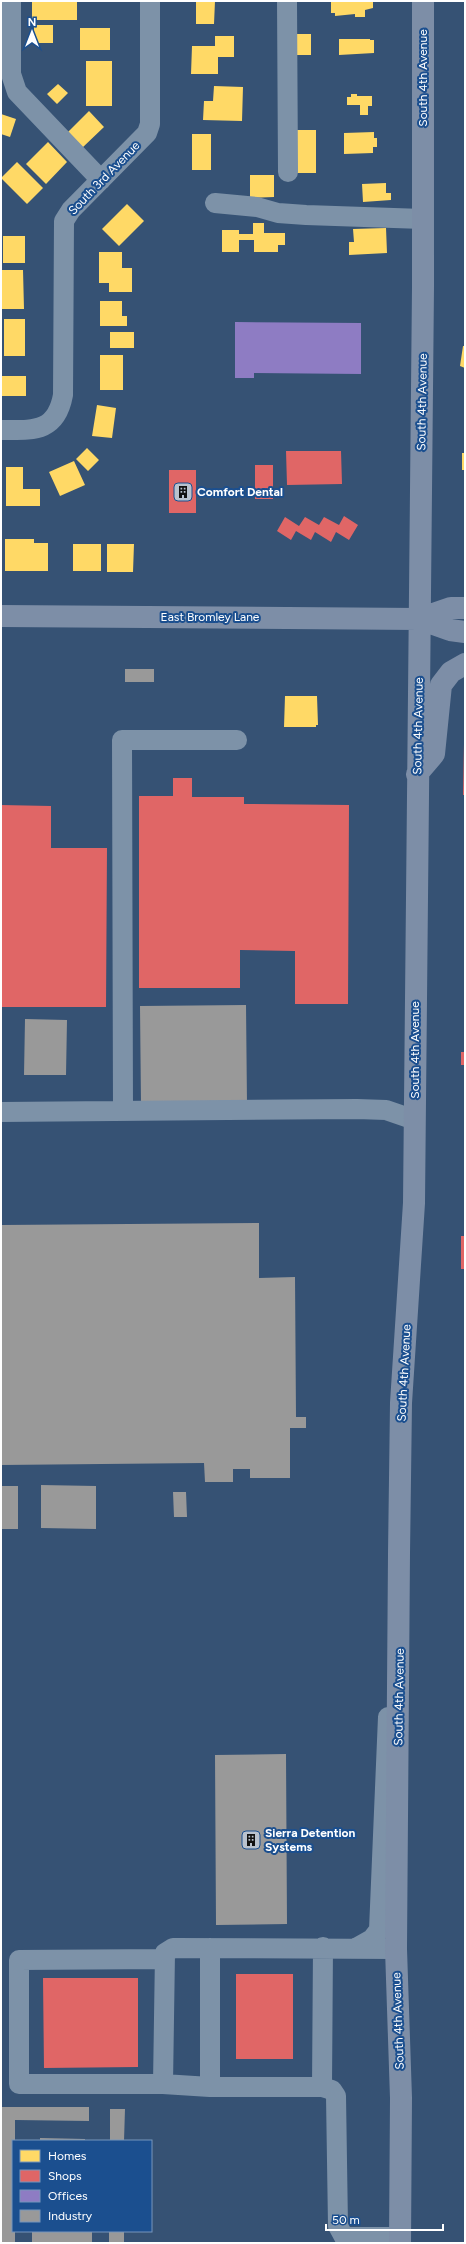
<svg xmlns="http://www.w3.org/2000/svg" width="466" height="2244" viewBox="0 0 466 2244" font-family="Figtree,sans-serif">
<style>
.homes{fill:#ffd966}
.shops{fill:#e06666}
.offices{fill:#8e7cc3}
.industry{fill:#999}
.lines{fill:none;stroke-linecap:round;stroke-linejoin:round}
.minor{stroke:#7d92a8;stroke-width:20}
.major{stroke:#7d8ea7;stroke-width:22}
.labels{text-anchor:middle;stroke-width:4;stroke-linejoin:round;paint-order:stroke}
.street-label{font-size:12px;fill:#fff;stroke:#1b4f8f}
.poi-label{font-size:12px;font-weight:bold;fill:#fff;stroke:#1b4f8f;text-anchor:start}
</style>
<rect width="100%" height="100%" fill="#365274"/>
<path class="homes" d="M32,1H77V20H32Z
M196,1H215L214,24H196Z
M331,1H373V8L365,10V17H355V14L335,16V13H331Z
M34,25H53V43H34Z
M80,28H110V50H80Z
M293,34H311V55H293Z
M215,36H234V57H218V74H191L192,46H215Z
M339,39H370V40H374V53L339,55Z
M86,61H112V106H86Z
M58,84L68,93L57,104L47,94Z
M214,86L243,87L242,121L203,120L204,101H213Z
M351,94H357V96H372V106H368V115H360V105H347V97H351Z
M89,111L104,127L82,148L67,133Z
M1,114L16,119L10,137L1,134Z
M292,130H316V173H292Z
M374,132V138H377V147H373V153L344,154V133Z
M192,134H211V170H192Z
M48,142L67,162L46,184L26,164Z
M17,162L43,188L27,204L1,178Z
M250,175H274V197L250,198Z
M386,183V193H391V200L363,202L362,184Z
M127,204L144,221L119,246L102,229Z
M253,223H264V233H285V245H278V252H254V240H239V252H222V230H239V234H253Z
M386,228L387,253L349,255V242H354L353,229Z
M3,236H25V263H3Z
M99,252H122V268H132V292H109V283H99Z
M2,270H23L24,309H2Z
M100,301H122V316H127V326H100Z
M4,319H25V356H4Z
M110,332H134V348H110Z
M463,346H465V368L460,366Z
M100,355H123V390H100Z
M1,376H26V396H1Z
M97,405L116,408L112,438L92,436Z
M87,448L99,460L88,471L76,459Z
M462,453H465V470H462Z
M74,461L85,485L60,496L49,472Z
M6,467H23V489H40V506H6Z
M5,539H34V543H48V571H5Z
M73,544H101V571H73Z
M107,544H134L133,572H107Z
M285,696H317L318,725H316V727H284Z"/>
<path class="shops" d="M286,451H341L342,484L287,485Z
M255,465H273V499H255Z
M169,470H196V513H169Z
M344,516L358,525L349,540L336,532L331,542L315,532L311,540L296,531L291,540L277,531L285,517L299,526L305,517L319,525L324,517L339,525Z
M464,744H465V795H463Z
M173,778H192V797H244V804L349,805L348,1004H295V951L240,950V988H139V796H173Z
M1,805L51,806V848H107L106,1007H1Z
M461,1052H465V1065H461Z
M461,1236H465V1269H461Z
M236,1974H293V2059H236Z
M43,1978H138V2067L44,2068Z"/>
<path class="offices" d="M235,322L361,323V374L254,373V378H235Z"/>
<path class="industry" d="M125,669H154V682H125Z
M246,1005L247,1104L141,1105L140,1006Z
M25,1019L67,1020L66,1075H24Z
M259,1223V1278L295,1277L296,1417H306V1428H290V1478H250V1469H233V1482H205L204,1463L1,1465V1225Z
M41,1485L96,1486V1529L41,1528Z
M1,1486H18V1529H1Z
M173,1492H186L187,1517H174Z
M286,1754L287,1924L216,1925L215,1755Z
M1,2107H89V2121L15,2120V2141H13V2231H15V2243H1Z
M110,2109H125L124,2141H110Z
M40,2138L85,2139V2141H40Z
M32,2231H92V2243H32Z
M109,2231H124V2243H109Z"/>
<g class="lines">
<path class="minor" d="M11,1V74L17,92L101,180
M287,1L288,172
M215,203L257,207L278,213L306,215L423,219
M1,430C33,430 56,433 63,395L64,221L71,210L147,133L150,124V1
M123,1111L122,740H237
M1,1112L357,1109L386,1110L415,1120
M210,1948V2087H322L323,1947
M356,1948L372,1939L379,1930L388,1717
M165,1959L19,1960V2084H163L210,2087
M163,2084L165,1953L173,1948L396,1949
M322,2087L332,2090L336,2096L338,2226L344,2237H400"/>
<path class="major" d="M1,616L419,619L450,630L465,632
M419,619L451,608H465
M417,774L434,754L441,685L451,672L465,664
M400,2243L401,2098L396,1949L399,1554L401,1403L414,1203L423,287V1"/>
</g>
<defs>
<symbol id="building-square" viewBox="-11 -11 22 22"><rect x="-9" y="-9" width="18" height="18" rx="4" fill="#b9c2ce" stroke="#1b4f8f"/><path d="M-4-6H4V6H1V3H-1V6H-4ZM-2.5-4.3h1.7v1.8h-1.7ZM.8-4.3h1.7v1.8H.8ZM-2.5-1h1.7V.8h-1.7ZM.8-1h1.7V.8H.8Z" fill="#111"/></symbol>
</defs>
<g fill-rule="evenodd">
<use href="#building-square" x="172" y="481" width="22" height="22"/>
<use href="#building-square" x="240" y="1829" width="22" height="22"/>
</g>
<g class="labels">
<g class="street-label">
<text transform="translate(423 78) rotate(-90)" y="4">South 4th Avenue</text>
<text transform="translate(104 178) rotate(-46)" y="4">South 3rd Avenue</text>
<text transform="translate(422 402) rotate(-89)" y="4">South 4th Avenue</text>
<text x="210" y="621">East Bromley Lane</text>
<text transform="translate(418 726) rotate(-89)" y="4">South 4th Avenue</text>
<text transform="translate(415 1050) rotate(-90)" y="4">South 4th Avenue</text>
<text transform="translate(404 1373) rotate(-87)" y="4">South 4th Avenue</text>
<text transform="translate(399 1697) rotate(-89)" y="4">South 4th Avenue</text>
<text transform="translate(398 2021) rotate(-92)" y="4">South 4th Avenue</text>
</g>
<g class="poi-label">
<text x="197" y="496">Comfort Dental</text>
<text x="265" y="1837">Sierra Detention<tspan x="265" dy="14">Systems</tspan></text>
</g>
</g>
<rect width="466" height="2244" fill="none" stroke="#ffffff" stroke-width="4"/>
<rect x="12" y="2140" width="140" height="92" fill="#1b4f8f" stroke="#7695bc"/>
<rect x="20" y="2150" width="20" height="12" fill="#ffd966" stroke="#7695bc"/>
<text x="48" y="2160" font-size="12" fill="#ffffff">Homes</text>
<rect x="20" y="2170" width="20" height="12" fill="#e06666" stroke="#7695bc"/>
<text x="48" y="2180" font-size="12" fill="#ffffff">Shops</text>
<rect x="20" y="2190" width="20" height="12" fill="#8e7cc3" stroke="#7695bc"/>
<text x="48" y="2200" font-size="12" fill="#ffffff">Offices</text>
<rect x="20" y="2210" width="20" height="12" fill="#999999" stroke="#7695bc"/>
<text x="48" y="2220" font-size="12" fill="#ffffff">Industry</text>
<g transform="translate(32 32)" stroke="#1b4f8f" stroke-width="3" paint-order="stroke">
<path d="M0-3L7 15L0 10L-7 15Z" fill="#ffffff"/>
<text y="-6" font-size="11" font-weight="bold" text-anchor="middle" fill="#ffffff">N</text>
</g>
<path d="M326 2224v6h117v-6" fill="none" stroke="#ffffff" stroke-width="2"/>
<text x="332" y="2224" font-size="12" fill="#ffffff" stroke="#1b4f8f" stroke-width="3" paint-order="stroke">50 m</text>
</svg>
